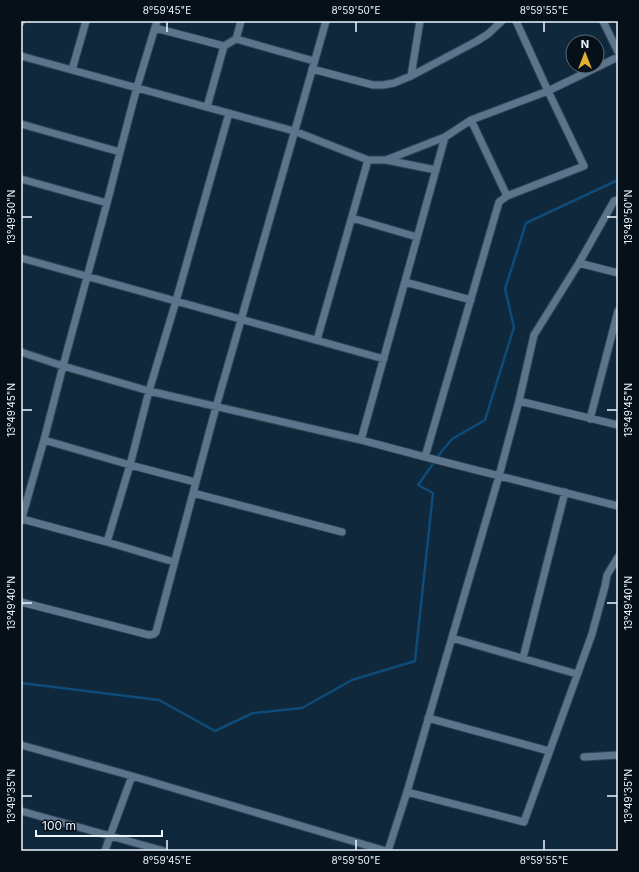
<svg xmlns="http://www.w3.org/2000/svg" width="639" height="872" viewBox="0 0 639 872" font-family="Inter,sans-serif">
<style>
.lines{fill:none;stroke-linecap:round;stroke-linejoin:round}
.stream{stroke:#0e4b78;stroke-width:2.5}
.minor-casing{stroke:#344353;stroke-width:9}
.minor{stroke:#5b758d;stroke-width:7}
.ticks{fill:none;stroke:#edf6fe;stroke-width:1.5}
.neatline{fill:none;stroke:#edf6fe;stroke-width:1.5}
.ticks-label{font-size:10px;text-anchor:middle;fill:#edf6fe}
</style>
<rect width="100%" height="100%" fill="#10283c"/>
<g class="lines">
<path class="stream" d="M21,683L159,700L215,731L253,713L302,708L352,680L415,661L433,493L418,485L442,451L452,439L485,420L514,327L505,289L526,223L618,180"/>
<defs>
<path id="minor" d="M603,21L618,52
M21,22V21
M155,28L224,46L236,39L314,61
M236,39L241,21
M21,56L294,131L368,160L317,340
M312,69L373,85H383L394,83L411,76L477,41L488,34L502,21
M72,70L86,21
M411,76L420,21
M207,107L224,46
M471,120L507,196
M21,124L120,152
M368,160H386L436,170
M386,160L445,137L471,120L548,91L618,57
M21,179L107,203
M352,218L417,237
M21,258L384,359
M579,263L618,273
M405,282L471,300
M21,352L63,366L149,391L361,440L425,457L618,506
M519,401L618,425
M590,419L618,311
M44,440L130,465L195,482
M361,440L445,137
M425,457L499,202L507,196L584,166L548,91L516,21
M193,493L342,532
M22,519L107,542L174,562
M21,521L44,440L63,366L107,203L120,152L137,87L157,21
M107,542L130,465L149,391L176,301L229,113
M21,602L149,635L154,634L156,632L216,407L241,320L326,21
M452,638L577,674
M523,658L565,492
M428,718L549,751
M21,745L132,776L386,851
M584,757L618,755
M407,792L524,822L592,634L605,586L607,575L618,557
M21,811L164,851
M105,851L110,836L132,776
M388,851L407,792L499,476L519,401L534,335L579,263L614,201L618,200"/>
</defs>
<use href="#minor" class="minor-casing"/>
<use href="#minor" class="minor"/>
</g>
<path class="ticks" d="M167,22V32M356,22V32M544,22V32M22,217H32M607,217H617M22,410H32M607,410H617M22,603H32M607,603H617M22,796H32M607,796H617M167,840V850M356,840V850M544,840V850"/>
<rect width="639" height="872" fill="none" stroke="#061019" stroke-width="44"/>
<g transform="translate(585 54)"><circle r="19" fill="#061019" stroke="#626c75"/>
<path d="M0-3L7 15L0 10L-7 15Z" fill="#e1af34"/>
<text y="-6" font-size="11" font-weight="bold" text-anchor="middle" fill="#edf6fe">N</text>
</g>
<path d="M36 830v6h126v-6" fill="none" stroke="#edf6fe" stroke-width="2"/>
<text x="42" y="830" font-size="12" fill="#edf6fe" stroke="#061019" stroke-width="3" paint-order="stroke">100 m</text>
<rect x="22" y="22" width="595" height="828" class="neatline"/>
<g class="ticks-label">
<text x="167" y="14">8°59'45"E</text>
<text x="356" y="14">8°59'50"E</text>
<text x="544" y="14">8°59'55"E</text>
<text transform="translate(11 217) rotate(-90)" y="4">13°49'50"N</text>
<text transform="translate(628 217) rotate(-90)" y="4">13°49'50"N</text>
<text transform="translate(11 410) rotate(-90)" y="4">13°49'45"N</text>
<text transform="translate(628 410) rotate(-90)" y="4">13°49'45"N</text>
<text transform="translate(11 603) rotate(-90)" y="4">13°49'40"N</text>
<text transform="translate(628 603) rotate(-90)" y="4">13°49'40"N</text>
<text transform="translate(11 796) rotate(-90)" y="4">13°49'35"N</text>
<text transform="translate(628 796) rotate(-90)" y="4">13°49'35"N</text>
<text x="167" y="864">8°59'45"E</text>
<text x="356" y="864">8°59'50"E</text>
<text x="544" y="864">8°59'55"E</text>
</g>
</svg>
